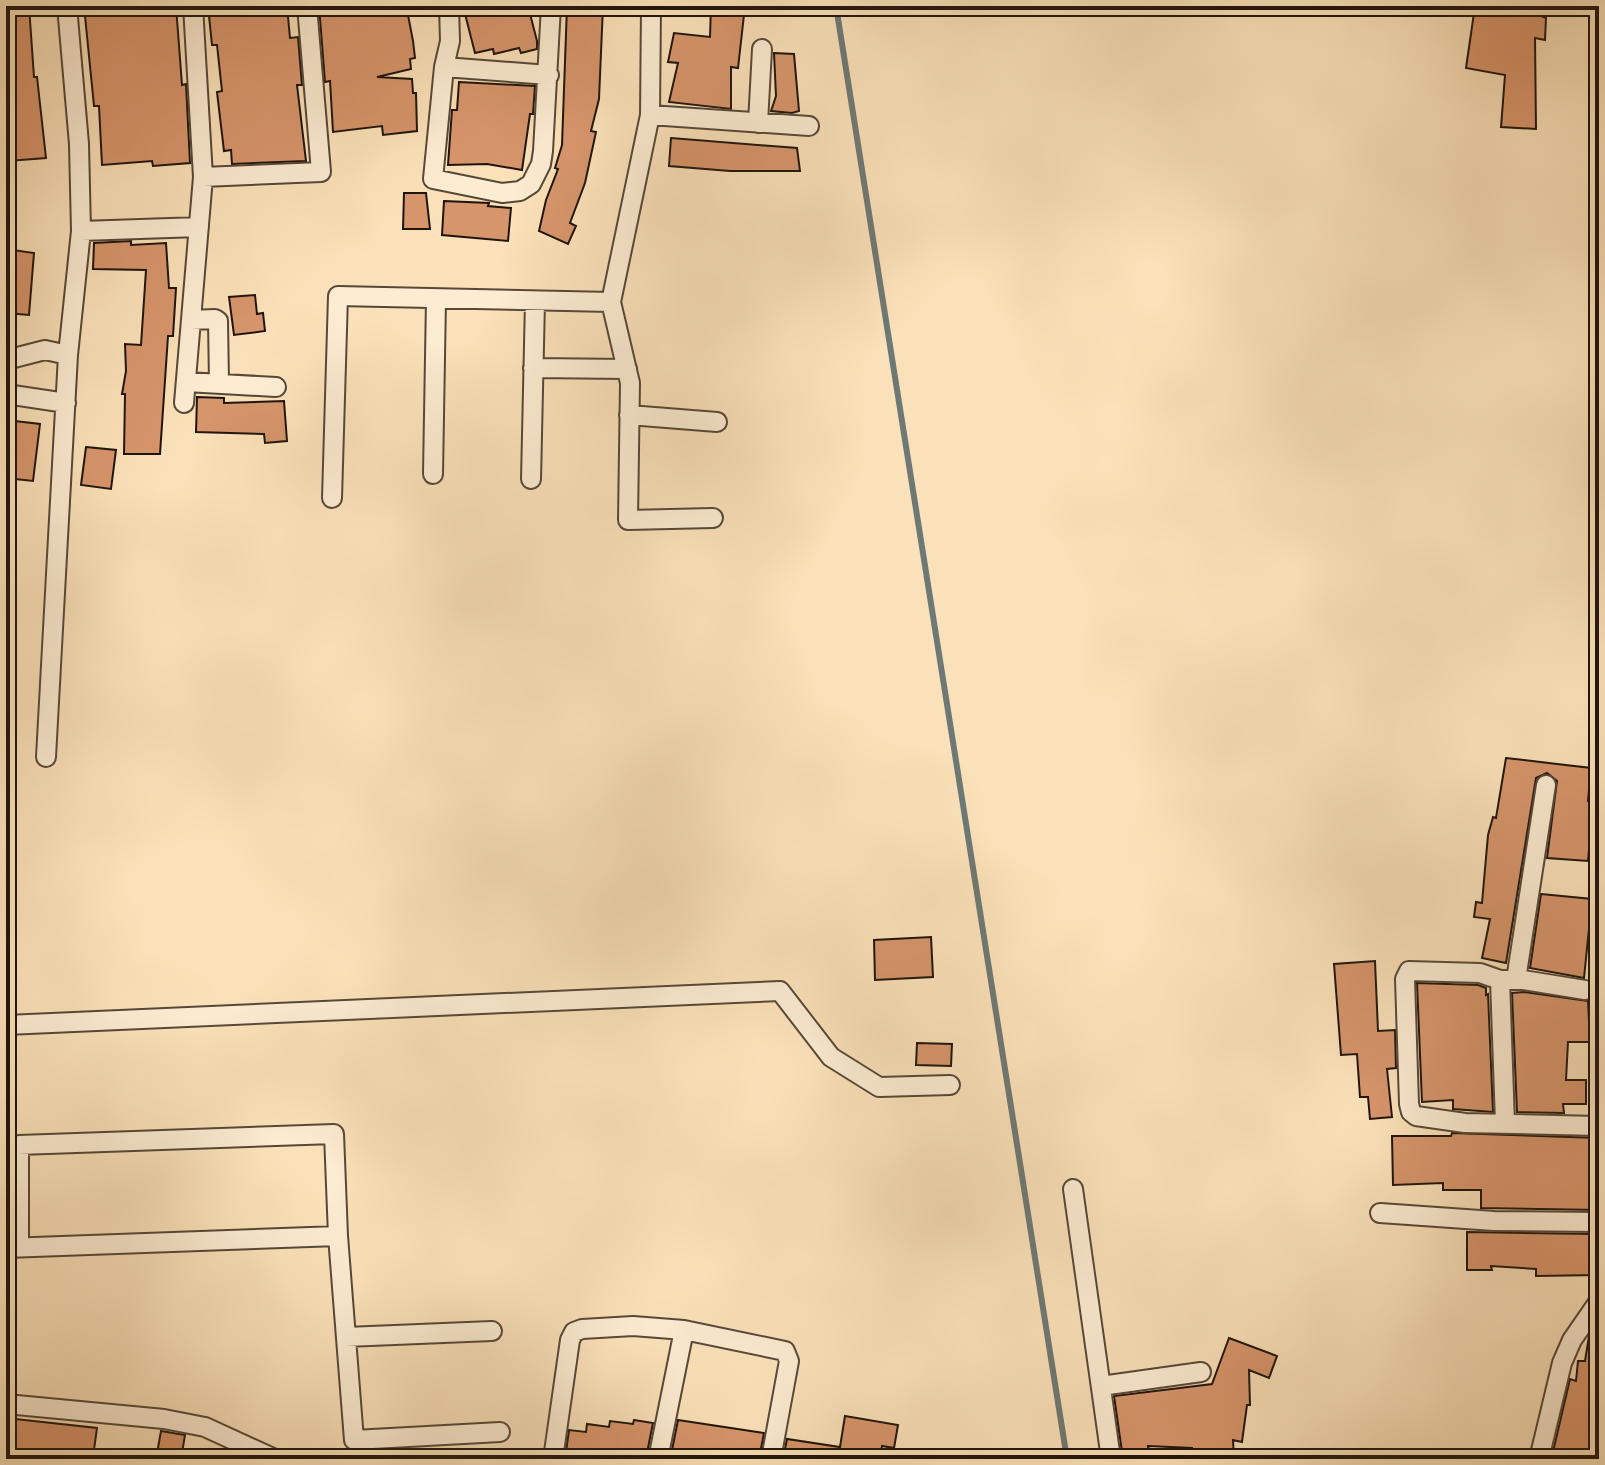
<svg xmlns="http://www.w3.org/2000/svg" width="1605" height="1465" viewBox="0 0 1605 1465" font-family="'Libre Bodoni',serif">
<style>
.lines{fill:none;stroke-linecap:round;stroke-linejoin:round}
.stream{stroke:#6e7975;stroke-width:6}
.building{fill:#d7956b;stroke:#1f150e;stroke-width:2}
.minor-casing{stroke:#564839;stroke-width:22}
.minor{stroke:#fcecd2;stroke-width:18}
</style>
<rect width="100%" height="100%" fill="#fbe1b9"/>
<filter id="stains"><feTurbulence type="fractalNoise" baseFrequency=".0025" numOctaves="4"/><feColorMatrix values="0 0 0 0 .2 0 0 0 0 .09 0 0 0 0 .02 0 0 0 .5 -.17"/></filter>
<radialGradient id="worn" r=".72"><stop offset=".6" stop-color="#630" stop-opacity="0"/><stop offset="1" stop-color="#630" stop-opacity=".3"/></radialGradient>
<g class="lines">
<path class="stream" d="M836,6L1067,1459"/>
</g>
<path class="building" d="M6,6H29L34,77H37L46,158L8,161Z
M84,6H176L182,85L186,84L190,163L153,166L152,161L102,165L99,106H94Z
M208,6H287L290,38L298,37L302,85H297L306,161L232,164L231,150L224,151L217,92L222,91L217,45H212Z
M319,6H404L405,15H408L413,41L415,58L410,59L411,69L377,77L412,79L413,93H416L417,131L383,135L382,126L333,132L330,81L325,82Z
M463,6H528L537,41V49L521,53L519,48L494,54L493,49L475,53Z
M567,6H603L599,99L591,131L596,132L585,183L570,223L576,226L568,244L539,231L546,200L558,169L555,168L562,145Z
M711,6H745L738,68L731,67V109L669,102L678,63L668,62L674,33L710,37Z
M1475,6H1492L1515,12V6H1518L1546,18L1545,40L1535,38L1536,129L1501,127L1505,75L1466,68Z
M774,53L794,54L799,111L792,113L771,111L776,96Z
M459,82L535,86L533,114H530L522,170L487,164L448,165L452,110H457Z
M671,138L797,148L800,171H730L669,166Z
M404,193H426L430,229H403Z
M444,201L489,203L488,206L511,208L508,241L442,235Z
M131,241V245L166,243L169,288H176L173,336H168L160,454H124L125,394H122L126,371L125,344L141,345L146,270L93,269L94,243Z
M6,249L34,253L29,315L6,313Z
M255,295L257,314L263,313L265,331L234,335L229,297Z
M197,397L224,398V403L284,401L287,441L265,443L264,434L196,432Z
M6,420L40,424L33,481L6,478Z
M86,447L116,450L111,489L81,485Z
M1506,758L1591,768L1588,801L1593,802L1588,861L1547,858L1557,781L1547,773L1536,778L1506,963L1482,958L1490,919L1474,917L1476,902L1482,903L1488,835L1493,817L1496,818Z
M1541,894L1592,899L1584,978L1530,968Z
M931,937L933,977L875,980L874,940Z
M1375,961L1378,1031L1395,1030L1396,1068L1387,1069L1392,1117L1370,1119L1368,1097H1360L1357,1054L1341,1055L1334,964Z
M1417,983L1478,985L1486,988V995L1488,994L1493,1112L1453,1109V1100L1422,1102Z
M1524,992L1588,1001L1590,1042H1568L1566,1080H1586V1104H1563L1564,1113L1517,1112L1512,993Z
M917,1043L952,1044L951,1066L916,1065Z
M1452,1133L1599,1138V1210L1481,1208V1190H1443V1183L1393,1185L1392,1136H1451Z
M1467,1232L1596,1234L1594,1256H1599V1275L1536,1276V1269L1491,1266L1492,1270H1467Z
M1594,1330H1599V1457L1581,1450L1578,1459L1552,1456L1570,1379L1576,1381L1578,1361H1585L1589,1336Z
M1229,1338L1277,1356L1269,1378L1249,1370L1250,1405H1247L1242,1442L1233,1440L1234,1458L1192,1459V1448L1148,1446L1150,1459H1123L1114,1396L1212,1384Z
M845,1416L898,1425L894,1448L882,1446L880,1459H783L787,1439L840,1447Z
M6,1418L97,1428L93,1457L55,1452L54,1459H31L6,1454Z
M634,1420L653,1423L646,1458L626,1455V1459L603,1456V1459H565L569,1430L586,1432L587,1424L609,1427L610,1421L633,1424Z
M678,1420L764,1433L759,1459H697L671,1455Z
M161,1431L185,1435L181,1459H156Z"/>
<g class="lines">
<defs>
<path id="minor" d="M449,6L450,41L444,67L433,179L502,193L520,191L531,184L541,164L543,151L551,6
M444,67L549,75
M650,115L809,126
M758,123L762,49
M203,177L321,172L307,6
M81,231L199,227
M611,302L630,383L628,520L713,518
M191,320L215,319L218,321L219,383
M6,360L45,350L68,355
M533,368L627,369
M186,382L276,387
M6,394L66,403
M184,403L203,177L193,6
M629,415L717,422
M433,474L436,299
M531,479L535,301
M332,498L338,296L611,302L650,115L651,6
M46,757L68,355L81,231L79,144L67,6
M1500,980L1505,1123
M1516,980L1546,785
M1585,990L1523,980H1500L1480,973L1409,971L1405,979L1409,1104L1411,1112L1416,1116L1465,1123L1599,1126
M6,1025L780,991L831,1057L879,1087L950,1085
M1073,1189L1111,1459
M1380,1213L1494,1221L1599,1222
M19,1247V1145L334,1134L338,1236L354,1440L500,1432
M6,1248L338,1236
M346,1337L492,1331
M1101,1386L1201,1372
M6,1404L164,1419L205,1427L275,1459
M553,1459L570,1340L574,1332L582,1329L633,1326L684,1330L785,1351L789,1361L771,1459
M658,1459L684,1330
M1539,1459L1562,1363L1572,1340L1599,1301"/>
</defs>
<use href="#minor" class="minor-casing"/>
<use href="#minor" class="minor"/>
</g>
<rect width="1605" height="1465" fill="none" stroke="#fbe1b9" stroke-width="32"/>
<rect x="8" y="8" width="1589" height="1449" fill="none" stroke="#1f150e" stroke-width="4"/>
<rect x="16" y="16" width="1573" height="1433" fill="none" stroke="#1f150e" stroke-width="2"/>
<rect width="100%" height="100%" filter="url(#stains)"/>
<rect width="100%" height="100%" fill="url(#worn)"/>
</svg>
